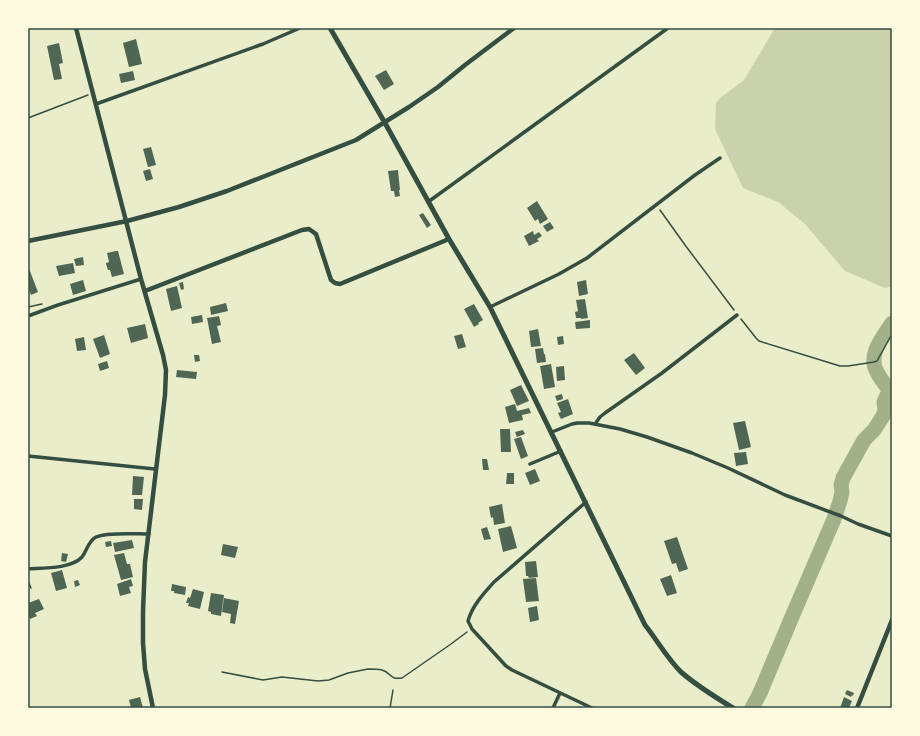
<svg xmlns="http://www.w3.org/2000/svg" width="920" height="736" viewBox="0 0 920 736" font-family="'Roboto Condensed',sans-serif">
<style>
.green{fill:#cad2ad}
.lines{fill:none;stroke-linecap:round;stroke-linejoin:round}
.river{stroke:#a3b18a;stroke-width:15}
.building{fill:#4f6655}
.path{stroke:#344e41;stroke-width:1.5}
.minor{stroke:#344e41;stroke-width:3.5}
.tertiary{stroke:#344e41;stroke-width:4.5}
.secondary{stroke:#344e41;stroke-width:5}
.neatline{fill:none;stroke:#344e41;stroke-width:1.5}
</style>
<rect width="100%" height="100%" fill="#e9edc9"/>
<path class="green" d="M775,28H892V286L885,288L845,271L805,224L778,202L743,188L715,129L716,103L720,98L744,80Z"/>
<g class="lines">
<path class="river" d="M752,708L760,693L791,619L834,519L840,501L842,492L841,485L843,478L864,440L874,430L883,416L885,410L884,402L889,391C886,384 880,379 877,372C867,355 883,337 892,323"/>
</g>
<path class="building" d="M136,39L142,64L129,67L123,43Z
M59,43L63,63L59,64L62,79L54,80L47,46Z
M386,70L394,84L384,90L375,76Z
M133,71L135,80L121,83L119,74Z
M151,147L156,165L148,167L143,149Z
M150,169L153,179L146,181L143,171Z
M398,170L400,190H399L400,196L395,197L394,191H391L388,171Z
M537,201L548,219L540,224L538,219L535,221L527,208Z
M423,213L431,225L427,228L419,215Z
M550,222L554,228L547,232L543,226Z
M533,231L534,235L539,232L542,236L537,239L539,241L529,246L524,236Z
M116,251H118L124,274L112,277L110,270H108L106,264V263L109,262L107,253Z
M83,257L84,265L76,266L74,259Z
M73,263L75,273L59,276L56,266Z
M28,266L38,292L31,295L28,287Z
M83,280L86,291L73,295L70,284Z
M586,280L588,294L579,296L577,282Z
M183,282L184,289L181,290L179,283Z
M177,286L182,308L171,311L166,289Z
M585,299L588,318L581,319V318H576L575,312L578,311L576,300Z
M226,303L228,311L211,315L210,307Z
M474,304L483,320L478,323L479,324L474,327L464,309Z
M202,315L203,322L192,324L191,317Z
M219,316L221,325L217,326L221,342L212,344L207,318Z
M590,320V328L576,329L575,322Z
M145,324L148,338L131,343L127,328Z
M538,329L541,346L531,347L529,331Z
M462,334L466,347L458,349L454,336Z
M104,335L110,354L100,358L93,339Z
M563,336L564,344L558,345L557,337Z
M84,337L86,350L77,351L75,339Z
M543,348L544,354H545L546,362L537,363L535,349Z
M634,353L645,368L636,375L624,360Z
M194,355H199L200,361L195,362Z
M107,361L109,368L100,371L98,364Z
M551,364L555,387L544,389L540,366Z
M564,366L565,380L557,381L556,367Z
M177,370L197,372L196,379L176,377Z
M521,385L529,401L517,406L510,390Z
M562,394L563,399L557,401L555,396Z
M568,399L573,414L561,419L558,413L561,412L557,403Z
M515,404L517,411L529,408L531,413L522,415L523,420L509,423L505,407Z
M745,421L751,447L739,450L733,423Z
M500,429H510L511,452H501Z
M523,430L525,434L517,437L515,432Z
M521,437L528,456L521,459L514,439Z
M746,452L748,464L736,466L734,453Z
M482,459H487L489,470H483Z
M535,469L540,481L530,485L525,473Z
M507,473H514V484H506Z
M133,476L144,477L142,495H132Z
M134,499H143L142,510L134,509Z
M502,504L505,523L494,525L493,517L491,518L489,507Z
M511,526L517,548L503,552L498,529Z
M487,527L491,539L484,540L481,529Z
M677,537L688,569L679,572L676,563L672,564L664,541Z
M132,540L134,548L115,552L113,543Z
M111,541L112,546L106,547L105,542Z
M223,544L238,547L235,558L221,555Z
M62,553L68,554L66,562L61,561Z
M124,553L127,564H130L133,577L121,580L114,555Z
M536,561L538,577L529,578L528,576H526L525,562Z
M62,570L67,588L56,591L51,573Z
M671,575L677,593L667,596L660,579Z
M536,578L539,601L526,602L523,579Z
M131,579L133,586L129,587L131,593L120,596L117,584Z
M78,580L80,585L75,587L74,581Z
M172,584L186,587L185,595L174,593V591H171Z
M193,589L204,592L200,609L188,606L189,603H186L188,597L190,598Z
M211,593L224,595L221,616L211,614V612L208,611Z
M224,598L239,601L235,624L230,623L231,614L222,612Z
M39,599L44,609L35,613L37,616L30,619L28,613V603Z
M537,606L539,620L530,622L528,608Z
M847,690L854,693L853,696L852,695L851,697L845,694Z
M140,697L143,708H131L129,700Z
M844,697L852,701L849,708H840Z"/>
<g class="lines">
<path class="path" d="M28,118L88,95
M660,210L685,245L734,310
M28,307L42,304
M741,319L756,338L759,341L840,366H848L874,362L877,361L892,334
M28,581L31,588
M222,672L263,680L282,677L318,681L329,680L348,673L368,669C372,669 378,669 382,670C392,673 389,680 402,678L451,644L467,632
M390,708L393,690"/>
<path class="minor" d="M96,104L263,44L300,28
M428,202L668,28
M490,307L559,274L587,258L695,175L720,158
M28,316L58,305L141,279
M595,424L600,417L605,413L662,373L737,315
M552,432L572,424L577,423H589L620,429L647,437L692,453L728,468L785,495L841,516L858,524L892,536
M28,456L155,469
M530,464L561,451
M586,502L494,582C484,593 472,606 468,621L472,629L506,666L512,670L592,708
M28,569C43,568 71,569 82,557C87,551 88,541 96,537C107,532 135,534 149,534
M553,708L560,693"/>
<path class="tertiary" d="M76,28L141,279L163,355L166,370L165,395L145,562L143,611V643L145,669L153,708
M28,241L127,221L179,207L227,191L356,140L409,107L438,87L465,65L514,28
M145,291L302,230L309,229L316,234L331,280L335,283L340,284L449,239
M857,708L892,620"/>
<path class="secondary" d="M330,28L385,123L449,239L490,307L645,625C657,640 667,658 681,672C697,686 715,697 733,708"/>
</g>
<rect width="920" height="736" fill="none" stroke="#fefae0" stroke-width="58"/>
<rect x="29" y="29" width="862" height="678" class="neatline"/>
</svg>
